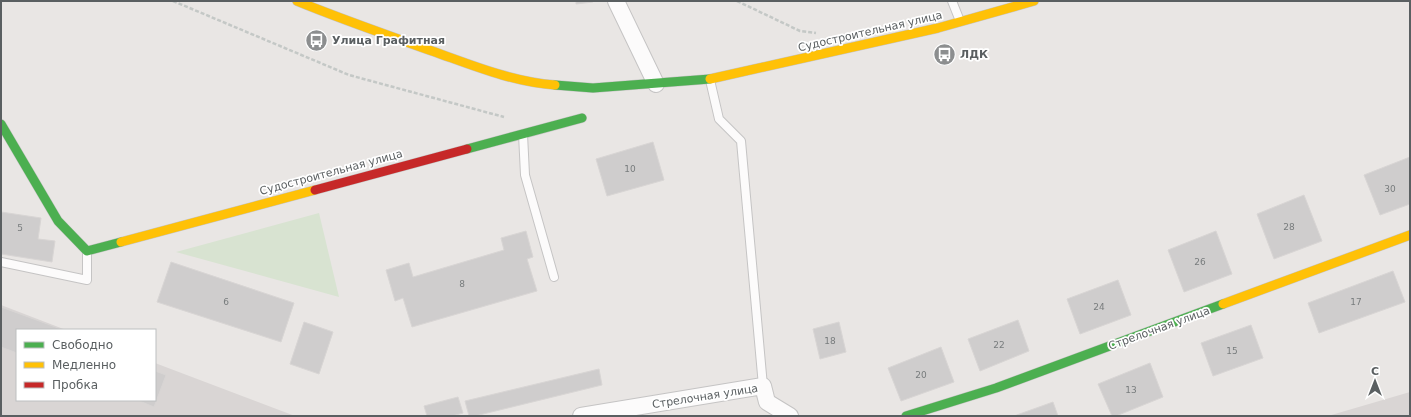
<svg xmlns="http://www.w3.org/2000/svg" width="1411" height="417" viewBox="0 0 1411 417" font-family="'DejaVu Sans',sans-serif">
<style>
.industrial{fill:#d9d5d4}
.green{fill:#d8e3d1}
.building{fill:#cfcdcd;stroke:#d8d5d4}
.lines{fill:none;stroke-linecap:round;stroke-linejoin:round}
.lane-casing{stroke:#c5c4c4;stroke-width:10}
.street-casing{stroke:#c5c4c4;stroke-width:18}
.fast-casing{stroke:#c5c4c4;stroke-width:10}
.slow-casing{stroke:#c5c4c4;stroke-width:10}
.jam-casing{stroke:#c5c4c4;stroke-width:10}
.path{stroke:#c4c8c6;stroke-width:2.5;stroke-dasharray:4 2;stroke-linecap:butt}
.lane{stroke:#fcfbfb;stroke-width:8}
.street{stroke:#fcfbfb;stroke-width:16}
.fast{stroke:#4caf50;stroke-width:9}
.slow{stroke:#ffc107;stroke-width:9}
.jam{stroke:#c62828;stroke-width:9}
.labels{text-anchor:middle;stroke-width:3.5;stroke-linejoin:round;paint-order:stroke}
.number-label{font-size:9px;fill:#787c7d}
.street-label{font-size:11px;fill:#5a5f61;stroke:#fff}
.poi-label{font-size:11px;font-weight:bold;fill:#5a5f61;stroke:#fff;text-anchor:start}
</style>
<rect width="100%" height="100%" fill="#e9e6e4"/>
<path class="industrial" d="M1,305L66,330H17V400H155V363L295,416H1Z
M1410,392V416H1328Z"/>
<path class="green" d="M319,213L339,297L176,252Z"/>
<path class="building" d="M576,1H593V2L576,4Z
M653,142L664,180L607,196L596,159Z
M1410,157V204L1380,215L1364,175Z
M1304,195L1322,241L1274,259L1257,214Z
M1,212L41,218L38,239L55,241L52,262L1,254Z
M526,231L533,257L527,259L537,291L412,327L403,298L395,301L386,270L409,263L413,277L504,250L501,238Z
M1216,231L1232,274L1184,292L1168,250Z
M171,262L294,303L281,342L157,302Z
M1393,271L1405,302L1319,333L1308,303Z
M1118,280L1131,315L1080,334L1067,299Z
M1,307L61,329V330H17V353L1,347Z
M1018,320L1029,351L980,371L968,339Z
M304,322L333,332L319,374L290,364Z
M839,322L846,352L820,359L813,329Z
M1251,325L1263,358L1213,376L1201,343Z
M941,347L954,382L901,401L888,368Z
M1150,363L1163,397L1116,416H1112L1098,384Z
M599,369L602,385L475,416H469L465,401Z
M155,371L166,375L154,407L137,400H155Z
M458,397L463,413L452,416H427L424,406Z
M1053,402L1058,416H1014Z"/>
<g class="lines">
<defs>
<path id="lane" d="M952,1L960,21
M710,80L719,119L741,141L763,386
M523,134L525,175L554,277
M1,262L87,280V251"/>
<path id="street" d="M616,1L656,84
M581,416L763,386L767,402L790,416"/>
<path id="fast" d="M555,85L593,88L710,79
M1,124L58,221L87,251L121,242
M467,149L582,118
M906,416L996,388L1223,304"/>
<path id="slow" d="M297,1C341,19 387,35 432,51C472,65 512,82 555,85
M710,79L938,28L1034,1
M121,242L315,190
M1223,304L1410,235"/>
<path id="jam" d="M315,190L467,149"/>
</defs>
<use href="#lane" class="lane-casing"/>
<use href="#street" class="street-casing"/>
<use href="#fast" class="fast-casing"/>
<use href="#slow" class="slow-casing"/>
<use href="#jam" class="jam-casing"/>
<path class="path" d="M173,1L349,75L504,117
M737,1L800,31L816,33"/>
<use href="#lane" class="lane"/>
<use href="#street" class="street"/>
<use href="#fast" class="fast"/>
<use href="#slow" class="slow"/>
<use href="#jam" class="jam"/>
</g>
<defs>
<symbol id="bus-disc" viewBox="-11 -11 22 22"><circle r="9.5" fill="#8c8e8f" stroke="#fff"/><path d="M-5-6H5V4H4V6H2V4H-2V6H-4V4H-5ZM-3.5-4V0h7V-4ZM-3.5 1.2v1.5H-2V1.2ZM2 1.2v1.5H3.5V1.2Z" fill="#fff"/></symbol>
</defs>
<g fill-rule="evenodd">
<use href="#bus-disc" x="304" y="28" width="25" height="25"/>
<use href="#bus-disc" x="932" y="42" width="25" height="25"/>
</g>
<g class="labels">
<g class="number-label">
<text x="630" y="172">10</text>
<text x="1390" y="192">30</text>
<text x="1289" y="230">28</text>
<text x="20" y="231">5</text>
<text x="1200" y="265">26</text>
<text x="462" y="287">8</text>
<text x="226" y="305">6</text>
<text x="1356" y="305">17</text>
<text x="1099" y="310">24</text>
<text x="830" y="344">18</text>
<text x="999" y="348">22</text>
<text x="1232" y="354">15</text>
<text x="921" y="378">20</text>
<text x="1131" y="393">13</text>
</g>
<g class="street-label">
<text transform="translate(870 31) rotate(-13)" y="4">Судостроительная улица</text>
<text transform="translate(331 172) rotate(-15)" y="4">Судостроительная улица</text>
<text transform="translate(1159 328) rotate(-20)" y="4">Стрелочная улица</text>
<text transform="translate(705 396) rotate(-9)" y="4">Стрелочная улица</text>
</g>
<g class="poi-label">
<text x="332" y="44">Улица Графитная</text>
<text x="960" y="58">ЛДК</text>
</g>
</g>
<rect width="1411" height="417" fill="none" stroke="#5a5f61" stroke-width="4"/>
<rect x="16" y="329" width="140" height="72" fill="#ffffff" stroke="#bdbfc0"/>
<rect x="24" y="342" width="20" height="6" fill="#4caf50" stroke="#bdbfc0"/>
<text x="52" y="349" font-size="12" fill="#5a5f61">Свободно</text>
<rect x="24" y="362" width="20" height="6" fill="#ffc107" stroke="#bdbfc0"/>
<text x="52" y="369" font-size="12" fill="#5a5f61">Медленно</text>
<rect x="24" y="382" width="20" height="6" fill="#c62828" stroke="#bdbfc0"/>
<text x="52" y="389" font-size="12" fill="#5a5f61">Пробка</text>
<g transform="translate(1375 381)" stroke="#ffffff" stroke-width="3" paint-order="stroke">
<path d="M0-3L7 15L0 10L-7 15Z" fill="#5a5f61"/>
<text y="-6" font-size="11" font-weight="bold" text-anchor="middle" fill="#5a5f61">С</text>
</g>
</svg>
